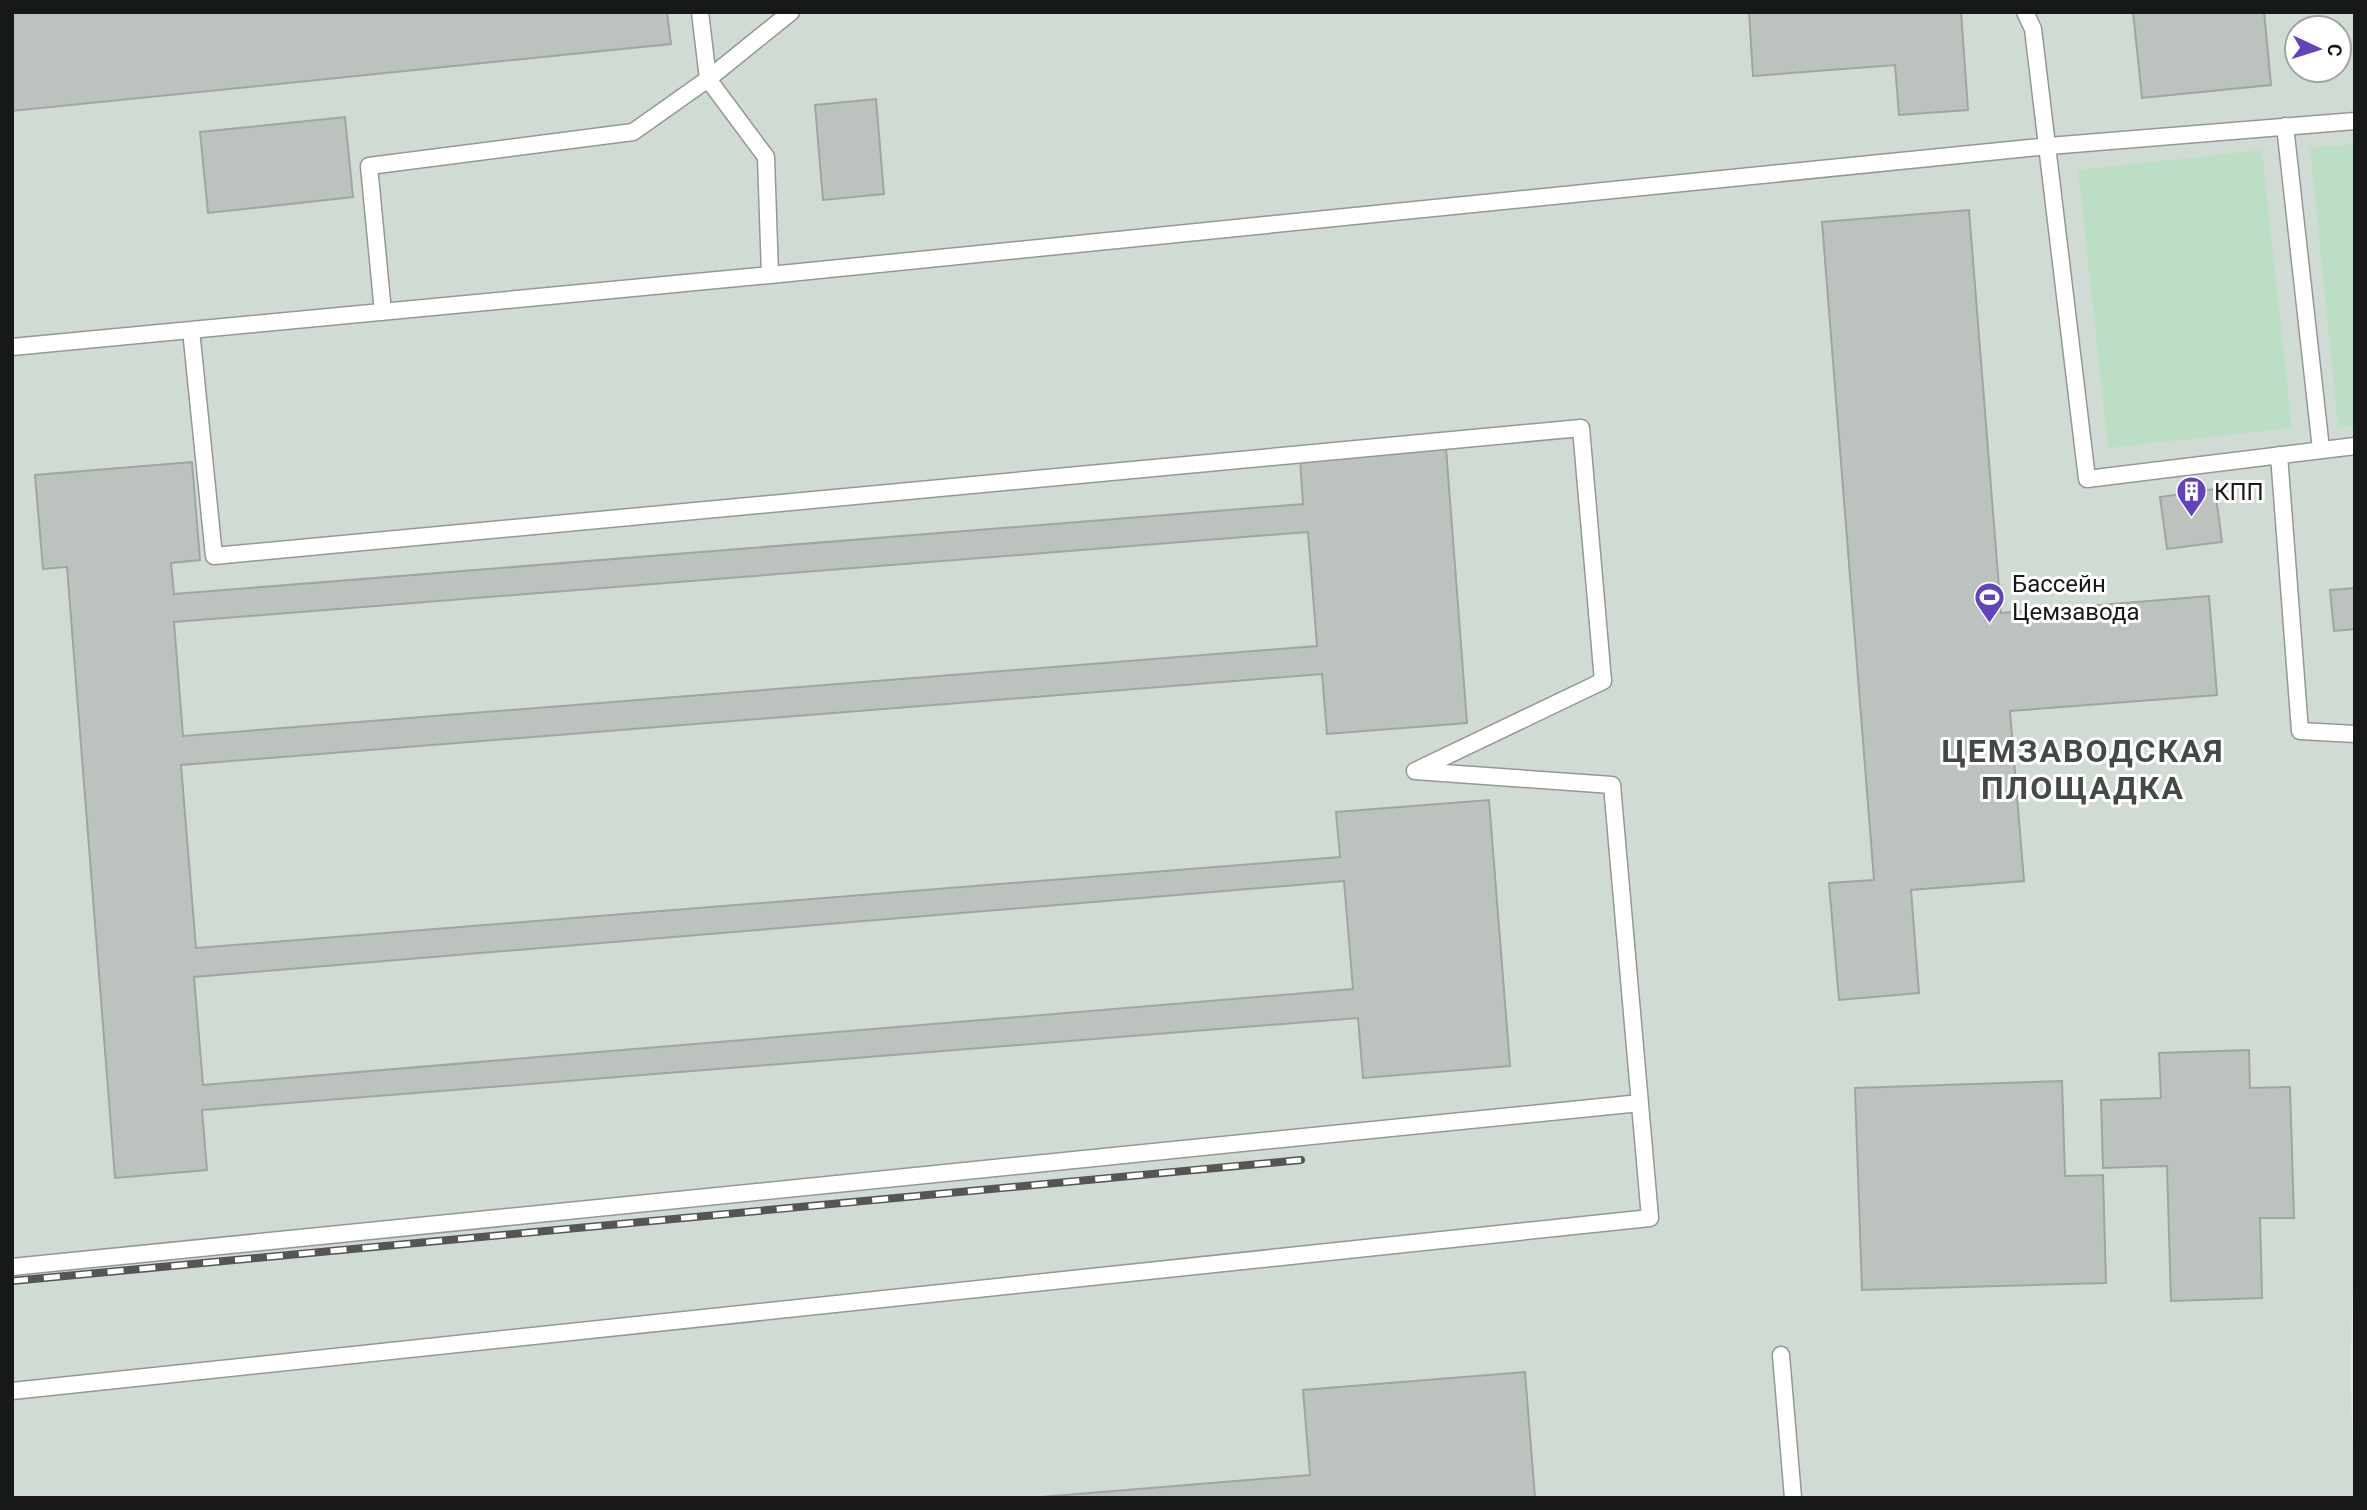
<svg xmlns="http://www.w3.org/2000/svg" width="2367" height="1510" viewBox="0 0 2367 1510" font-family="Roboto,sans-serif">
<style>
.built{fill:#d0dcd3;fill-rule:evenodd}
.green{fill:#bddec6}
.building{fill:#bcc2be;stroke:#a0a5a1;stroke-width:2;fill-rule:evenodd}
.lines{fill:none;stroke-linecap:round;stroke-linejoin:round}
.lane-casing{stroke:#949895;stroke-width:19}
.lane{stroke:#fff;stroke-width:16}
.rail-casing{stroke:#535654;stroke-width:8}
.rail{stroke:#fff;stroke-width:5;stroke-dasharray:16;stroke-linecap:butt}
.labels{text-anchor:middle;stroke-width:6;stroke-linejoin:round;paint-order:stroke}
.poi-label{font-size:24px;fill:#171918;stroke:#fff;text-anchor:start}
.district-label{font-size:32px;font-weight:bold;letter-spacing:2px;fill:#444946;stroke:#fff}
</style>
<rect width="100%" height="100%" fill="#e0e5e1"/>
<path class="built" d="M12,12H2355V1226L2350,1371L2355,1498H12ZM2297,28H2339V70H2297Z"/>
<path class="green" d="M2355,144V426L2338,427L2310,148Z
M2262,150L2292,428L2108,448L2078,170Z"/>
<path class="building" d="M12,12H667L671,44L12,111Z
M1749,12H1961L1968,110L1899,115L1895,65L1753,76Z
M2133,12H2264L2271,85L2142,98Z
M876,99L884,194L823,200L815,105Z
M345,117L353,197L208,213L200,132Z
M1969,210L2001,613L2209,596L2217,695L2010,711L2024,881L1911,890L1919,993L1839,1000L1829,883L1874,880L1822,222Z
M1446,448L1467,723L1327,734L1322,674L181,765L196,948L1340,857L1336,812L1489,800L1510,1066L1363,1078L1358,1018L202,1110L207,1170L115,1178L67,567L43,569L35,475L192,462L200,560L171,563L174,594L1303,504L1300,459ZM1308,532L1317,646L183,736L174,622ZM1344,881L1353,989L203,1085L194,977Z
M2215,489L2222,542L2167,549L2160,497Z
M2355,588V629L2334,631L2330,590Z
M2249,1050L2250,1088L2290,1087L2294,1218H2260L2262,1298L2171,1301L2167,1166L2103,1168L2101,1100L2161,1098L2159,1053Z
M2062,1081L2065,1176L2103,1175L2106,1283L1862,1290L1855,1088Z
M1525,1372L1535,1498H1029L1310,1475L1303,1390Z"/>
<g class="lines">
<defs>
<path id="lane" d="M700,12L708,79L766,157L770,275
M2025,12L2033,29L2087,479L2355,446
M2285,126L2321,449
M383,312L369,166L633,132L708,79L791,12
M12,347L770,275L2049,146L2355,121
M2279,455L2300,731L2355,734
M12,1267L1640,1103
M1781,1355L1793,1498
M12,1391L1650,1218L1612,785L1415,771L1603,681L1581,428L214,556L191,330"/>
</defs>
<use href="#lane" class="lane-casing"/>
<use href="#lane" class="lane"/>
<defs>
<path id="rail" d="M12,1281L1301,1160"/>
</defs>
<use href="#rail" class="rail-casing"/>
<use href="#rail" class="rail"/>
</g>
<defs>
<symbol id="building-pin" viewBox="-11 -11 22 30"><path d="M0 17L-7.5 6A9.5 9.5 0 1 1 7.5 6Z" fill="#6343bc" stroke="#fff"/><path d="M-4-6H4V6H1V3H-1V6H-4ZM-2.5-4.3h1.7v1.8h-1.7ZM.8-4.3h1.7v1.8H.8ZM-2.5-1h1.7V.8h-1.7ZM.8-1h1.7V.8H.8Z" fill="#fff"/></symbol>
<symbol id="stadium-pin" viewBox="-11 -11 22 30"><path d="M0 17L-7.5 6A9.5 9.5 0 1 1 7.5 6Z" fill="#6343bc" stroke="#fff"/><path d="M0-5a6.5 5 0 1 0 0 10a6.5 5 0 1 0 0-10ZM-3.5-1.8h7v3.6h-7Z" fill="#fff"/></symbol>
</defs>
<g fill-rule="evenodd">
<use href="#building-pin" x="2174" y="474" width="35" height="47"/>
<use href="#stadium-pin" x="1972" y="580" width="35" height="47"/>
</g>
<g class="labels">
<g class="poi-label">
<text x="2214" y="500">КПП</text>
<text x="2012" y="592">Бассейн<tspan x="2012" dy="28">Цемзавода</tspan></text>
</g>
<g class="district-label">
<text x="2083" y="762">ЦЕМЗАВОДСКАЯ<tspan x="2083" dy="37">ПЛОЩАДКА</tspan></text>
</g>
</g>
<rect width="2367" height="1510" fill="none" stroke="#171918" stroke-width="28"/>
<g transform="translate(2318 49) rotate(94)"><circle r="33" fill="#ffffff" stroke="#a2a3a3" stroke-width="2"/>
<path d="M0-5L12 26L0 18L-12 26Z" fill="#6343bc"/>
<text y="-10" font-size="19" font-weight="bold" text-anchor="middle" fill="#171918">С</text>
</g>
</svg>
